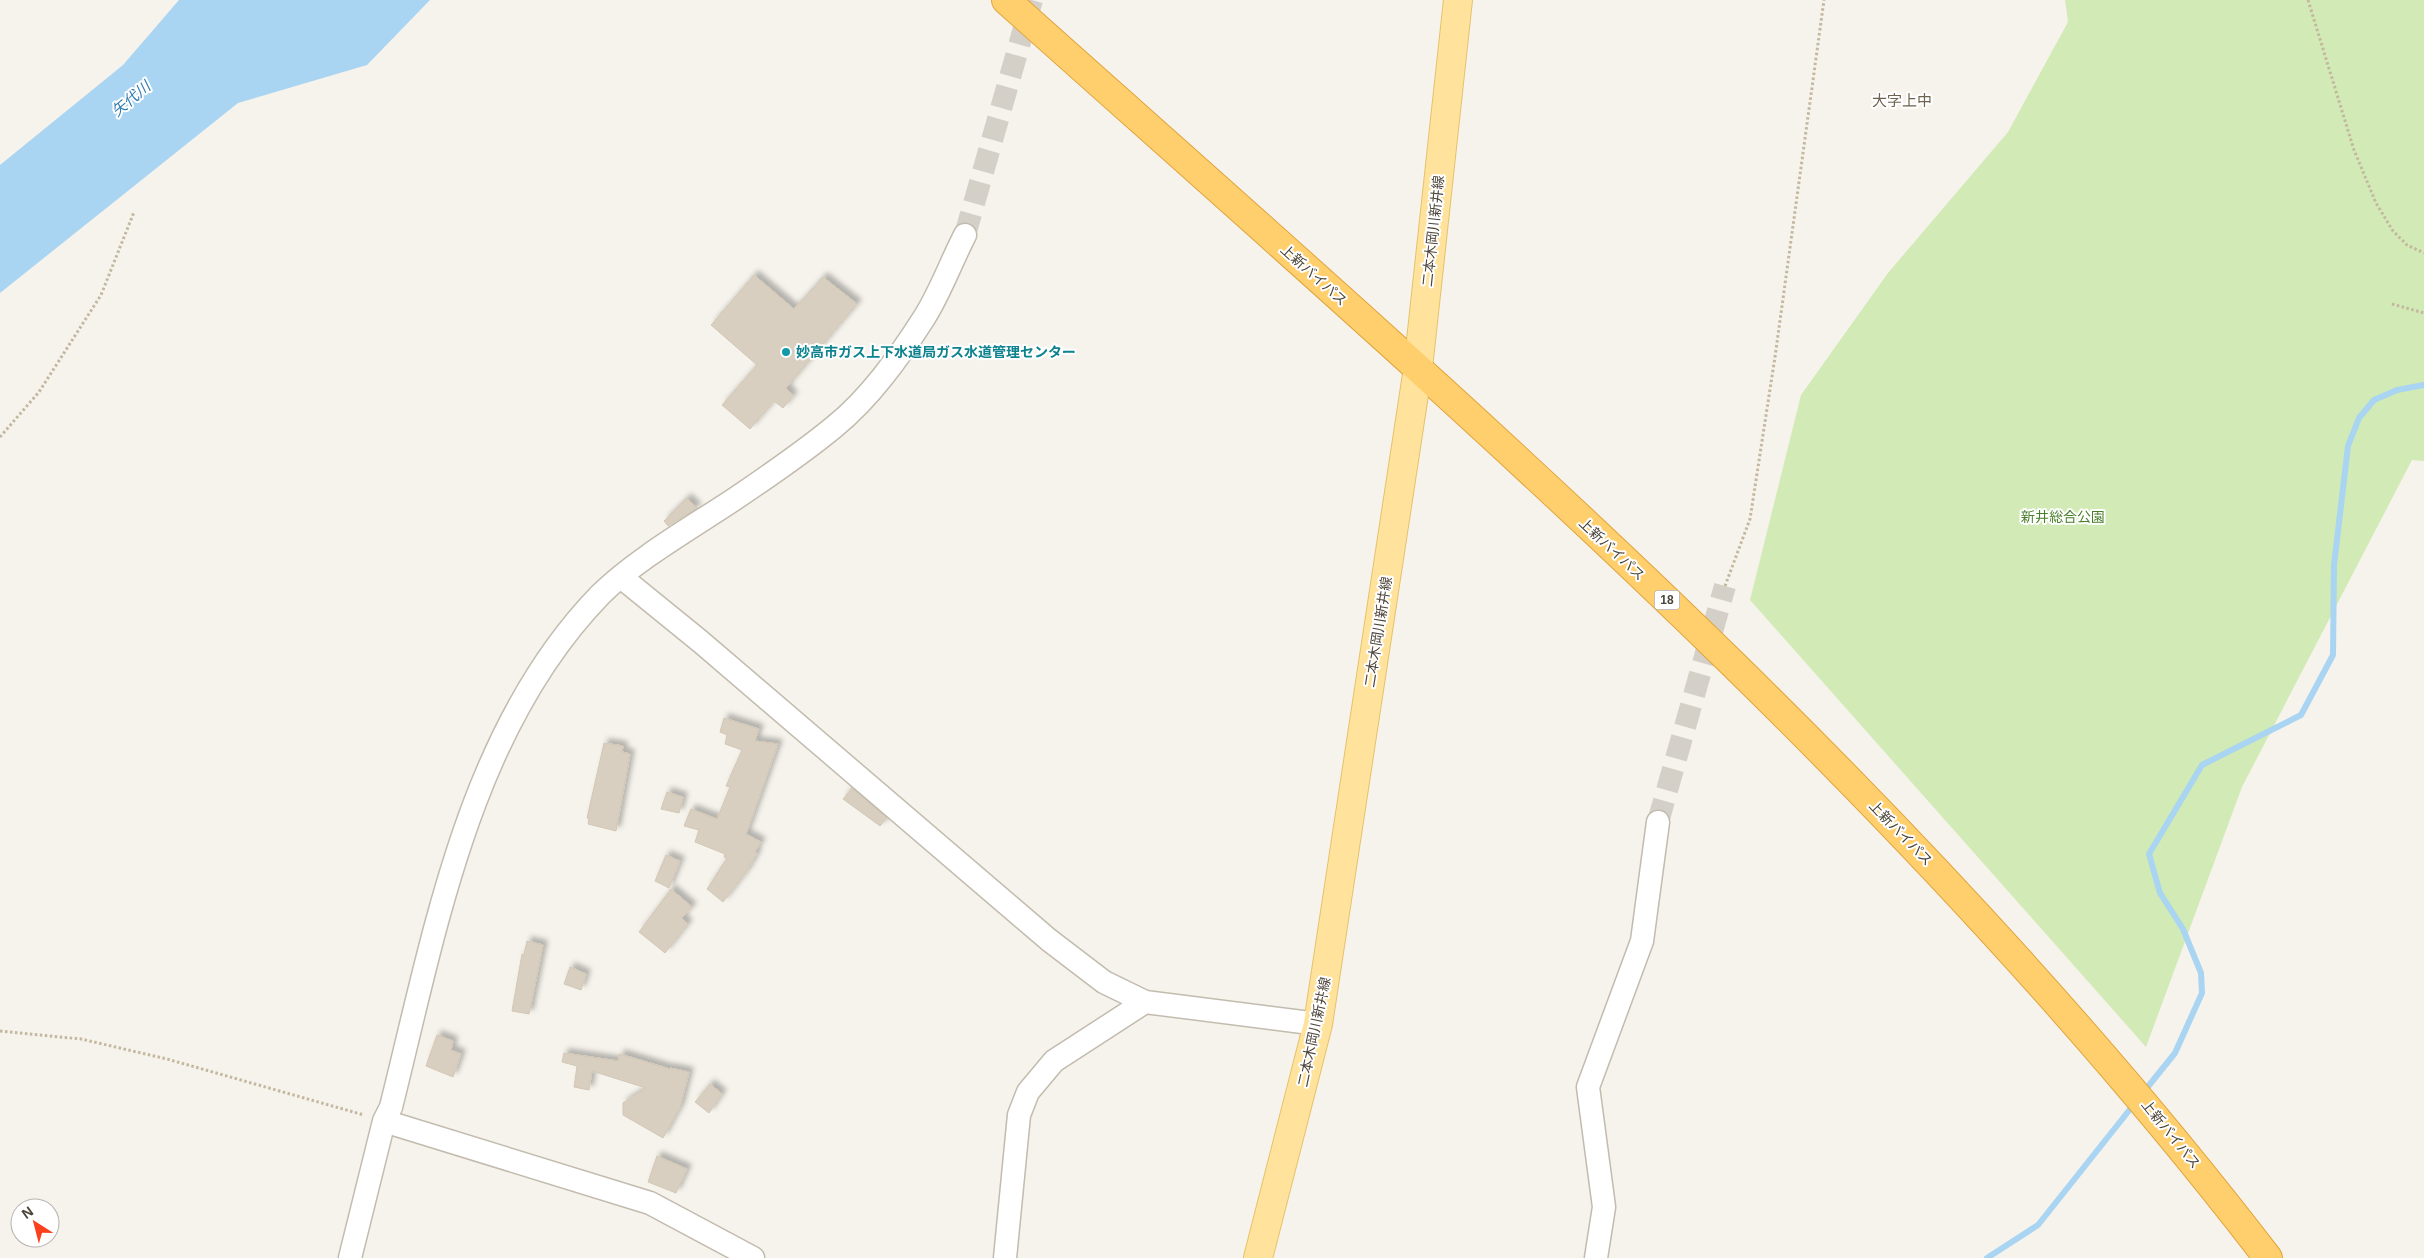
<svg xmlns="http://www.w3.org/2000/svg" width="2424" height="1258" viewBox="0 0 2424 1258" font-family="Arial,'Noto Sans JP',sans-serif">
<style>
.green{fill:#d2eab5}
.water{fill:#a9d4f2}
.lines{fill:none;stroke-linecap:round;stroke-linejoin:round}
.stream{stroke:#a9d4f2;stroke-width:6}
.building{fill:#d8cfc1;stroke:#d3c7b4;filter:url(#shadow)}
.minor-tunnel{stroke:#d4d0c8;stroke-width:22;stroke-dasharray:22 11;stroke-linecap:butt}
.minor-casing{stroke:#c2bbae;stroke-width:25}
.major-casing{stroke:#e6c16a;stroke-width:30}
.highway-casing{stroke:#e0a43c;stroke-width:30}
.path{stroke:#c4b79f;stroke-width:3;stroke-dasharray:2.5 2.5;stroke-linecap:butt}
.minor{stroke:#fff;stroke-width:22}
.major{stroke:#ffe39c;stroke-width:28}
.highway{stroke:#ffcf6e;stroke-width:28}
.culture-dot{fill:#0f9aa8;stroke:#fff;stroke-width:2}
.labels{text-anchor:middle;stroke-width:4;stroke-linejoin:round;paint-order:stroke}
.shield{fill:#fff;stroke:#817c74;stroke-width:1}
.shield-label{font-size:12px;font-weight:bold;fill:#4b4439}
.street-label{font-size:14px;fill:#4b4439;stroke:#fff}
.culture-label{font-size:14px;font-weight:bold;fill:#0d838f;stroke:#fff;text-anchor:start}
.park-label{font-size:14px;fill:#4a7f2a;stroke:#fff}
.water-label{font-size:15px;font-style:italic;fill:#2e7ab2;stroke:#fff}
.neighbourhood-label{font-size:15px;fill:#6e6250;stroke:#fff}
</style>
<defs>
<filter id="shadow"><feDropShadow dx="4.5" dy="-4.5" stdDeviation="2.5" flood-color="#0004"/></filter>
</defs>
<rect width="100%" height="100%" fill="#f6f3ec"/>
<path class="green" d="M2065,0H2424V461L2412,460L2242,787L2146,1047L1750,600L1801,395L1888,273L2008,132L2068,22Z"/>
<path class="water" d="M179,0H430L367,65L238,103L0,293V165L123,65Z"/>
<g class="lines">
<path class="stream" d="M2142,1094L2175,1053L2202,993L2201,973L2183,929L2160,893L2149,854L2202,765L2301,715L2333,655L2334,565L2348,446L2359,418L2374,400L2397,390L2424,385
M1987,1258L2038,1225L2135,1103"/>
</g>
<path class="building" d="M754,275L794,309L823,277L857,304L786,388L793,396L783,408L774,401L750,429L722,405L757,365L711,325Z
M687,498L697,508L668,526L664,521Z
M724,718L759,729L755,741L778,744L746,834L761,842L755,852L757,853L747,871L723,902L707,889L727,858L724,857L725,854L695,842L699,830L684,826L691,809L717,819L730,787L726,786L742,750L725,744L727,735L720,732Z
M604,743L623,746L622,752L630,754L616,831L588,824L589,819L587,818Z
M852,788L887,818L880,826L843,799Z
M667,792L683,797L679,813L661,809Z
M666,855L680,861L669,888L655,881Z
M671,889L692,907L682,918L688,924L665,953L639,932Z
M527,941L543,945L529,1014L512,1011L522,954L524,955Z
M570,967L586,974L581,990L564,984Z
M437,1035L453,1041L451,1050L461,1054L453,1077L426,1066Z
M564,1053L618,1061L620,1054L670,1069V1068L689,1072L680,1107L663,1138L623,1115V1103L646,1088L592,1071L589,1090L574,1087L577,1066L562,1062Z
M710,1084L722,1094L709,1113L695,1102Z
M657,1156L687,1169L676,1193L648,1182Z"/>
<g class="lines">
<path class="minor-tunnel" d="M965,235L1032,0
M1658,822L1725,586"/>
<defs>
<path id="minor" d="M621,577L701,642L1049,940L1104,982L1145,1002L1318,1024
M384,1121L650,1203L753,1258
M350,1258L384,1121L391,1107C435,932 469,730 600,595C637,558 698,524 742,494C773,473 805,451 834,427C870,398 899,357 924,318C940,293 951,262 965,235
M1005,1258L1019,1115L1028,1092L1054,1061L1145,1002
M1596,1258L1604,1207L1588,1087L1642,941L1658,822"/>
<path id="major" d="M1258,1258L1318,1024L1418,368L1458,0"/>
<path id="highway" d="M1006,0C1449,396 1905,785 2268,1258"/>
</defs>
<use href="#minor" class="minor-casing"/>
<use href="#major" class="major-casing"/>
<use href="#highway" class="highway-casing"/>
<path class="path" d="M2308,0L2354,150L2376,203L2393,231L2407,245L2424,253
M2392,304L2424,313
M0,437L39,392L101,295L134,212
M1725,586L1750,519L1775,357L1824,0
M0,1031L81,1039L167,1059L364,1115"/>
<use href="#minor" class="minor"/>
<use href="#major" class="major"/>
<use href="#highway" class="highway"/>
</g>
<circle class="culture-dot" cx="786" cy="352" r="5"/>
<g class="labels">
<rect class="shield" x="1654.5" y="590.5" width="25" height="19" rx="4"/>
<g class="shield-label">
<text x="1667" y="604">18</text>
</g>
<g class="street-label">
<text transform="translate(1433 231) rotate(-84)" y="5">二本木岡川新井線</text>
<text transform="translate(1314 275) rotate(42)" y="5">上新バイパス</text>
<text transform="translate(1612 549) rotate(43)" y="5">上新バイパス</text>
<text transform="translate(1378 632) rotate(-81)" y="5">二本木岡川新井線</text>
<text transform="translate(1901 833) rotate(46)" y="5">上新バイパス</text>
<text transform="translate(1314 1032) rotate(-78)" y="5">二本木岡川新井線</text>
<text transform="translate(2171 1134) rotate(51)" y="5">上新バイパス</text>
</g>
<g class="culture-label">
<text x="796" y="357">妙高市ガス上下水道局ガス水道管理センター</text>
</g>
<g class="park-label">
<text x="2063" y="522">新井総合公園</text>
</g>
<g class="water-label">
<text transform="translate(131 99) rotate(-40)" y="5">矢代川</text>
</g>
<g class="neighbourhood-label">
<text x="1902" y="106">大字上中</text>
</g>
</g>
<g transform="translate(35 1223) rotate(324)"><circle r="24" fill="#ffffff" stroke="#b7b4b0"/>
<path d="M0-4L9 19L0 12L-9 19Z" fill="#fc3f1d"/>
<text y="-8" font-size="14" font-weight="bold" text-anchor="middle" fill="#4b4439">N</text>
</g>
</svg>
